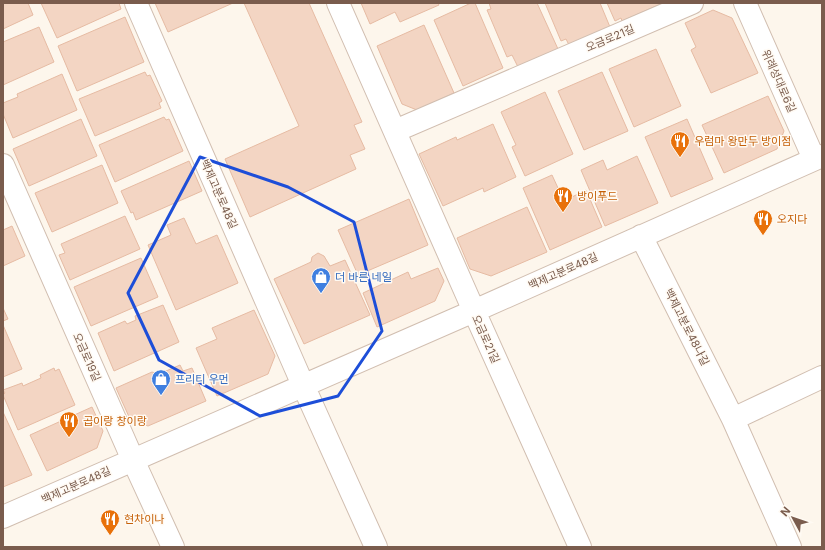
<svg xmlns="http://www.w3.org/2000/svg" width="825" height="550" viewBox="0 0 825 550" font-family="Inter,'Noto Sans KR',sans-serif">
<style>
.building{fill:#f3d5c3;stroke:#e6bba3}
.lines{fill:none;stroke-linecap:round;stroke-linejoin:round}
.minor-casing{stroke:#d1beb0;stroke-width:24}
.minor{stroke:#fff;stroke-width:22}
.marked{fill:none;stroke:#1d4ed8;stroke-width:3;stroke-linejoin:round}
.labels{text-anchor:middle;stroke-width:3;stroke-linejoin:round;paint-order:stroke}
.street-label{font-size:11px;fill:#7a5c4d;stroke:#fffaf3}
.food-label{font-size:11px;fill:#c56008;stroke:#fffaf3;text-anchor:start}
.shop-label{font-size:11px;fill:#366cbe;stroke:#fffaf3;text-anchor:start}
</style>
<rect width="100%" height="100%" fill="#fdf6ec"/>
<path class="building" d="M3,3H28L33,15L3,29Z
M41,3H119L121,9L57,38Z
M155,3H233L168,32Z
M244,3H309L362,122L354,125L365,149L350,155L356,169L250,217L225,159L299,126Z
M361,3H438L439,5L400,22L395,12L370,24Z
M471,3H475L503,68L463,86L434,20Z
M489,3H537L558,49L518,67L512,55L507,57L487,10L491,9Z
M545,3H600L610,27L569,45L566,39L561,41Z
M607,3H663L622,21L621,18L615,21Z
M713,10L732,18L758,73L711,93L691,50L696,47L685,23Z
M125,17L144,62L77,91L58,46Z
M424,25L454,93L417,110L402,104L377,46Z
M39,27L54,62L3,85V42Z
M656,49L681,106L634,127L609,69Z
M145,72L147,76L150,75L162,101L159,103L161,108L95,136L79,99Z
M602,72L628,131L584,150L558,91Z
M62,74L77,110L13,138L3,114V103L18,97L17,94Z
M545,92L573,154L525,176L512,147L516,145L501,112Z
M768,96L784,131L777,149L724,173L702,125Z
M164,117L166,120L169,119L183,151L115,182L99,145Z
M81,119L97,156L29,186L13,149Z
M687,119L713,179L671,197L645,137Z
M493,124L516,177L484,192L483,188L443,206L419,154L456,137L457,140Z
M637,156L658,203L605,226L581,170L603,160L607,170Z
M189,161L202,191L136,220L133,212L131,213L121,191Z
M102,165L118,203L52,232L35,193Z
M552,175L564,201L586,190L602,227L550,250L523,188Z
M409,199L428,245L358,275L338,230Z
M527,207L547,252L491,276L470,269L457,238Z
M125,216L140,249L70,280L59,255L65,253L61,244Z
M184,218L196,244L217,235L238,283L176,310L148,245L171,235L167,225Z
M12,226L25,256L3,266V230Z
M318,253L324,256L330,266L345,260L370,315L304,344L274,279L311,262L312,257Z
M141,258L158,297L91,326L74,287Z
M438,268L444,281L435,301L377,327L363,293L408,272L411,279Z
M163,305L179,342L114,371L98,333L125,321L127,324L136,320L135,316Z
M3,308L8,319L3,321Z
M254,310L275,356L268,374L217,396L196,348L217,339L212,328Z
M3,325L22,369L3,377Z
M180,365L183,371L192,368L206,401L148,426L130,419L116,388L152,372L159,374Z
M54,368L55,371L59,369L75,405L18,430L3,395L5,393L3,390L22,383L23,386L41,378L40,375Z
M92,407L103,431L97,448L47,471L30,435Z
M3,412L32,475L3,487Z"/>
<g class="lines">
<defs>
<path id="minor" d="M136,3L303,385L376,547
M338,3L474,311L580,547
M745,3L814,159
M395,131L692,3
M3,165L133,460L173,547
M641,236L733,419L790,547
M733,419L822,377
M3,517L474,311L822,156"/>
</defs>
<use href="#minor" class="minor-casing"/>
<use href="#minor" class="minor"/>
</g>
<path class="marked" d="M200,157L288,187L354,222L382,331L338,396L260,416L159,360L128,293Z"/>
<defs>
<symbol id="restaurant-pin" viewBox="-11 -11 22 30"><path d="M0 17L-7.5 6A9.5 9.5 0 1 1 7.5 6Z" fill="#e8710a" stroke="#fffaf3"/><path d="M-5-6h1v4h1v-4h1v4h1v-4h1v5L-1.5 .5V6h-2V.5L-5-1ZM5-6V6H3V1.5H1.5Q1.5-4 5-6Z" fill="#fff"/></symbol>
<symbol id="shop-pin" viewBox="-11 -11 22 30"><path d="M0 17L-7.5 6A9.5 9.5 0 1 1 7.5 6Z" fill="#3f7fe0" stroke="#fffaf3"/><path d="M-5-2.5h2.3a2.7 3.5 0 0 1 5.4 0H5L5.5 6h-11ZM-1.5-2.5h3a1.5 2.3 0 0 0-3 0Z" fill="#fff"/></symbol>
</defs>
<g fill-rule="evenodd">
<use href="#restaurant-pin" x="669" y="130" width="22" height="30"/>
<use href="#restaurant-pin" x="552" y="185" width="22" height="30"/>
<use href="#restaurant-pin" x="752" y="208" width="22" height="30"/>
<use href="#shop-pin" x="310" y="266" width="22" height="30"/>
<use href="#shop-pin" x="150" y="368" width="22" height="30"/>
<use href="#restaurant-pin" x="58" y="410" width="22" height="30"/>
<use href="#restaurant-pin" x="99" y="508" width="22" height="30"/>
</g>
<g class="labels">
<g class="street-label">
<text transform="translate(610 38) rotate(-23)" y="4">오금로21길</text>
<text transform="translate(779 81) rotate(66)" y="4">위례성대로6길</text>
<text transform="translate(219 194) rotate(66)" y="4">백제고분로48길</text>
<text transform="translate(563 271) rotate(-24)" y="4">백제고분로48길</text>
<text transform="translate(687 327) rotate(63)" y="4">백제고분로48나길</text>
<text transform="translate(486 339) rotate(66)" y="4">오금로21길</text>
<text transform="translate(87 357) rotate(66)" y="4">오금로19길</text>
<text transform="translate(76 485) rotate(-24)" y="4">백제고분로48길</text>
</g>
<g class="food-label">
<text x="694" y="145">우럼마 왕만두 방이점</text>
<text x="577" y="200">방이푸드</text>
<text x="777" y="223">오지다</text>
<text x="83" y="425">곱이랑 창이랑</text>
<text x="124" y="523">현차이나</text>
</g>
<g class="shop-label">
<text x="335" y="281">더 바른 네일</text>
<text x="175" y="383">프리티 우먼</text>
</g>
</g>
<rect width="825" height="550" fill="none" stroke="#7a5c4d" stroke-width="8"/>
<g transform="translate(793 518) rotate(310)" stroke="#fffaf3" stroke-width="3" paint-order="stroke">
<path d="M0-3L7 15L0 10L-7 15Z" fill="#7a5c4d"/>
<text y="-6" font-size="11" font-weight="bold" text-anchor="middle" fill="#7a5c4d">N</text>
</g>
</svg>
